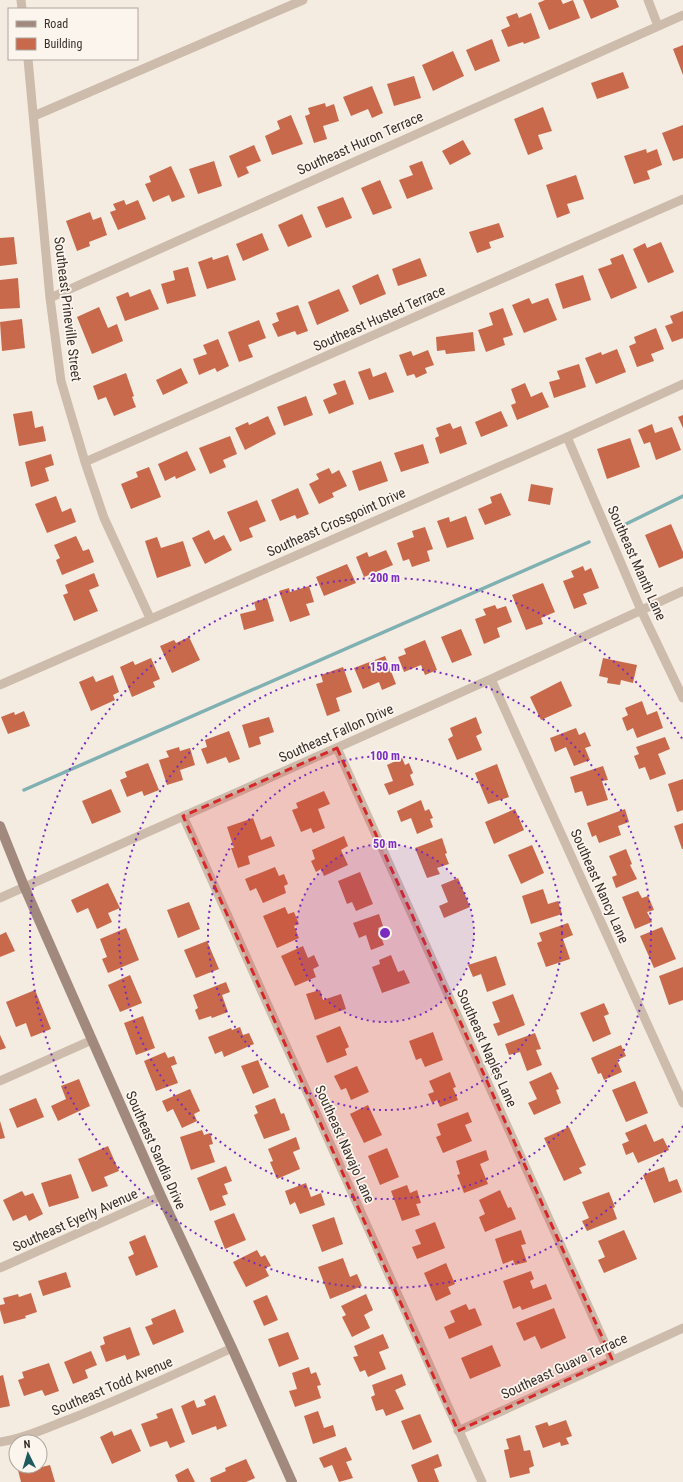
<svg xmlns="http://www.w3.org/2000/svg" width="683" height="1482" viewBox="0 0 683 1482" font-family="'Roboto Condensed',sans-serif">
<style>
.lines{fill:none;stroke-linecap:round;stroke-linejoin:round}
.stream{stroke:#7fb0b2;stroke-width:3.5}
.building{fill:#c8694b}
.street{stroke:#cdbbac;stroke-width:9}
.secondary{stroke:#a18a7d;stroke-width:10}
.marked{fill:#d62828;fill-opacity:0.2;stroke:#d62828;stroke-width:3;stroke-dasharray:8 5;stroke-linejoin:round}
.ring{fill:none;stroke:#7b2cbf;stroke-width:2;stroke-dasharray:2 4}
.labels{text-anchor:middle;stroke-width:3.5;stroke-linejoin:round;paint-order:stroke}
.street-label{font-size:14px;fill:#3b302b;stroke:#fbf5ee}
.centre{fill:#7b2cbf;stroke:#fbf5ee;stroke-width:2}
.ring-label{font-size:12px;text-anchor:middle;font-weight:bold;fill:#7b2cbf;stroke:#fbf5ee;stroke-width:3.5;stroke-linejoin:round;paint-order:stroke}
</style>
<rect width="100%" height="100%" fill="#f4ebe1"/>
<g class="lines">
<path class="stream" d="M624,525L683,496
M24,790L589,542"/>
</g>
<path class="building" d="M545,0H561L563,4L573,0L580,18L549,30L538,3Z
M583,0H616L619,7L591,19Z
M517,13L519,18L531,13L540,38L524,44L523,42L508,47L501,30L510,26L506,17Z
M492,39L500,61L475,71L466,50Z
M683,45V75L673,49Z
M453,51L464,76L433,91L422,65Z
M623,72L629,88L597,99L591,83Z
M414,76L421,98L394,106L387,84Z
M372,86L383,113L372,118L368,109L351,116L343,97Z
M325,103L326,107L334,104L339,121L323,126L327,139L314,143L305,116L310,114L308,108Z
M543,107L552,131L538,135L543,149L528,155L514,119Z
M291,115L303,144L272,155L265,136L280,129L277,121Z
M683,125V158L673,161L662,133Z
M463,140L471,154L450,165L442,151Z
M254,145L261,161L246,167L249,173L238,178L229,156Z
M646,149L647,153L657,149L662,165L647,171L650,179L634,184L624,156Z
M214,161L222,186L198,194L189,169Z
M422,161L433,189L407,199L399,180L413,175L409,166Z
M171,166L185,197L172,202L169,195L153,202L145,184L151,182L149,176Z
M576,175L584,199L567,204L570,213L557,218L546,185Z
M380,180L392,208L373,215L361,188Z
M343,197L352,218L326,228L317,207Z
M124,200L126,205L138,200L146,219L118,230L110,212L116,210L113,204Z
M90,212L93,220L101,217L107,235L89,242L90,246L77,251L66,221Z
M302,214L312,237L288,247L278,225Z
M499,223L504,237L489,242L491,248L477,253L469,232Z
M262,233L269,250L243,261L236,244Z
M14,237L17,264L0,266V238Z
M661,242L674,272L648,283L633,249L645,243L647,248Z
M623,254L637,288L611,299L598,269L612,264L610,259Z
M228,255L236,280L207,289L198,262L212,257L213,260Z
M420,258L427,276L398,286L392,269Z
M188,267L196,296L167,304L161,284L175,280L173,271Z
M378,274L386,294L360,305L352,286Z
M583,275L591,300L563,309L555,284Z
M18,278L20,308L0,309V280Z
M150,289L159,309L125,321L116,297L128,292L130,297Z
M339,289L349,311L317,325L308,302Z
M529,298L532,304L548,298L557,320L524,333L512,305Z
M298,305L308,331L297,335L295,331L278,337L272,324L279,321L276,313Z
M99,307L108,328L117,324L123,341L92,354L77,317Z
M503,308L513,335L503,338L505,345L486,352L478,330L493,325L489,313Z
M683,311V338L672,342L665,326L673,323L670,316Z
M22,319L25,348L2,351L0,322Z
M259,320L266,338L248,345L253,357L239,362L228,332Z
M656,328L664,349L651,354L654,361L637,367L629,346L636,343L634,337Z
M473,332L475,351L446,354L445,350L437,351L436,337Z
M218,339L229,366L217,372L215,368L199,375L193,359L207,354L203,345Z
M617,349L626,372L596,384L585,358L601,352L602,355Z
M428,350L434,365L425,368L427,373L416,378L414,374L407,376L399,355L411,351L413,356Z
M579,364L586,387L554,398L549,382L560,379L557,371Z
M181,368L188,383L163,395L156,380Z
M370,368L373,377L386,372L394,392L369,400L358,372Z
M126,373L134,396L132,397L136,407L114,416L106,397L98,400L93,386Z
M345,380L354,404L329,414L323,400L337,394L333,384Z
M525,383L531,397L542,392L549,407L517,420L511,405L516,403L511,389Z
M306,396L313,415L284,426L277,407Z
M32,411L35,428L43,426L46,441L19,446L13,414Z
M501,411L508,426L481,437L475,422Z
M683,415V428L678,417Z
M268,416L276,434L245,450L235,428L248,422L249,425Z
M450,423L453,429L461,426L467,444L440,454L435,438L439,436L436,428Z
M652,424L655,433L672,427L681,450L656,460L650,442L644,444L638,430Z
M230,436L237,454L223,460L226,467L210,474L199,448Z
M630,438L640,467L607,479L597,449Z
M423,444L429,463L401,472L394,453Z
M187,451L196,470L176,479L175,476L165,481L158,464Z
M51,454L54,465L45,468L49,481L31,487L25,462Z
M381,461L388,481L359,491L352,471Z
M149,467L161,497L131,509L121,484L138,477L136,472Z
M329,468L332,474L339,470L347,486L332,493L334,497L319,504L309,484L319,479L316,474Z
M531,484L553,488L550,505L528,501Z
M298,488L309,514L297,519L295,515L280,521L271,500Z
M501,493L511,515L485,525L478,509L492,503L490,497Z
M56,496L62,512L71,508L76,522L47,533L35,504Z
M257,500L266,521L249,528L253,537L240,542L227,512Z
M466,516L474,539L447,548L437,521L449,517L450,522Z
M671,524L683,552V558L659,568L645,535Z
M425,527L433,549L427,551L430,561L412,567L409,559L403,561L397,543L414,537L412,531Z
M209,530L214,540L224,535L232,550L205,564L192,538Z
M76,536L83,551L89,549L94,562L62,575L56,560L60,558L54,545Z
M157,537L161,548L183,541L191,566L157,578L145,541Z
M386,550L393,565L364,577L356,557L367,552L369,557Z
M347,564L356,583L324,596L316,577Z
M583,566L585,571L591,568L599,588L583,594L587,604L574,609L563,581L574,577L571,571Z
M94,573L99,586L89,590L98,611L74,621L63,595L68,593L65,585Z
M543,583L555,612L541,618L543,624L526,630L512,595Z
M309,586L314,602L306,604L310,615L290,622L279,591L289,588L290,592Z
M267,598L274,621L244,630L240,614L256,610L254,602Z
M495,605L497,609L506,606L512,622L497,628L500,637L484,644L475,619L486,615L483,609Z
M461,629L472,655L452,663L441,637Z
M189,637L200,660L172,673L160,646L174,640L176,643Z
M425,640L437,670L425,675L421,665L404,672L398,657L406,654L404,649Z
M385,656L396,684L382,690L379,682L363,689L354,668Z
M151,658L160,679L153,682L155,687L132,697L120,667L133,661L135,665Z
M603,658L637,665L633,683L621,680L620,685L607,683L608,678L599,676Z
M343,667L352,692L336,698L340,711L327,716L316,684L323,682L321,675Z
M113,675L119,692L113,695L115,700L91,711L79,682L93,676L96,682Z
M561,681L572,706L541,720L530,697Z
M642,701L647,715L657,711L663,728L637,738L633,728L627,731L622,718L628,715L625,708Z
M24,711L30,726L8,734L1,717L14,712L15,715Z
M269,717L274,732L259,737L261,744L249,748L242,725Z
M476,717L482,733L476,736L482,750L457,760L448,739L453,736L450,728Z
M576,728L579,735L585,732L591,746L585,748L590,760L574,766L566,747L555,752L550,738Z
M229,731L240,759L229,763L226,757L207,764L201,749L207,747L205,740Z
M665,737L670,749L658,754L666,774L650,780L645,767L639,769L634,756L639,754L636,747Z
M179,747L180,751L190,748L195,765L180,770L183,780L167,785L159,760L169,757L166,751Z
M402,758L405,765L409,763L413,773L410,775L414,785L389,795L384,784L393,781L387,765Z
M148,763L159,790L144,796L142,791L127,797L120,780L127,777L125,772Z
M497,764L509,797L488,804L475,773Z
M603,766L608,780L602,781L608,800L587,806L582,791L575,793L570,777Z
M683,779V810L677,812L668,784Z
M111,789L121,812L92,824L82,801Z
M324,791L330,804L318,809L325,828L313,833L311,828L301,832L292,810L298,808L296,803Z
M421,800L425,811L429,809L433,818L430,819L433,827L417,834L411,818L401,822L397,811Z
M515,809L524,830L494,844L485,822Z
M625,809L629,822L618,826L621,835L599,843L596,835L592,837L587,823Z
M253,818L261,840L271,836L275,846L248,856L250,864L238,868L231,848H234L227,827Z
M683,823V849H682L674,826Z
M344,836L348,846L341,850L348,865L324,876L321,869L316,872L311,861L315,859L312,850Z
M442,838L447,853L445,854L449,864L437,868L440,874L427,878L415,848Z
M532,845L544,873L521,884L508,855Z
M626,849L632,864L630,865L637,879L616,888L612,877L617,875L609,856Z
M275,867L279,876L284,874L288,884L284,886L286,893L263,903L256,888L250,891L245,879Z
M360,872L373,904L356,911L352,902L347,904L338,881Z
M458,878L470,907L444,918L439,906L448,902L441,885Z
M108,883L120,908L108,913L112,922L97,929L88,908L77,913L71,900Z
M543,889L548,904L558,901L562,914L531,924L522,896Z
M638,891L642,898L648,896L654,910L647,912L652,922L635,929L622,897Z
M189,902L200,929L178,938L167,910Z
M285,907L288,914L294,912L299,924L294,926L299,938L277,948L263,916Z
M379,914L383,926L378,928L384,945L371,950L366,935L359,938L353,923Z
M568,923L573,935L563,939L570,959L546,967L537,943L542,941L539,933Z
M662,927L676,959L654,968L640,936Z
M126,928L139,960L108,973L102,959L107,957L100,939Z
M6,932L15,951L0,957V935Z
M207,941L219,969L196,978L184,950Z
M303,946L308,958L314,955L319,966L313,969L316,977L295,986L281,956Z
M391,955L398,972L404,970L410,983L382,993L372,967L380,964L379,960Z
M496,956L506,985L487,992L481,974L473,977L468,965Z
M683,967V1000L669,1005L659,976Z
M130,975L142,1003L120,1012L108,985Z
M226,982L230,992L222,995L228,1012L212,1018L211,1016L199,1020L195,1010L198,1008L193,995Z
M35,990L51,1029L31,1037L26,1023L16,1027L6,1002Z
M320,990L323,1000L341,994L346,1009L315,1020L306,994Z
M513,994L525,1025L498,1036L493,1024L500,1022L492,1002Z
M604,1003L609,1014L604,1016L611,1034L593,1042L580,1013Z
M143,1016L155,1048L136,1055L124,1023Z
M340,1026L349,1047L345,1049L347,1055L327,1063L316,1036Z
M240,1027L243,1035L249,1033L254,1044L224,1057L222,1051L215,1054L208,1037L231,1028L232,1030Z
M433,1032L443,1060L425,1067L421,1058L416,1060L409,1041Z
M535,1033L541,1049L536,1050L542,1065L527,1071L520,1052L509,1055L505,1044Z
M0,1035L6,1048L0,1050Z
M621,1045L626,1056L617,1060L622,1072L604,1080L601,1073L598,1074L591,1058Z
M165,1052L168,1058L174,1056L177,1064L171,1066L178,1083L156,1091L144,1061Z
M258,1060L269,1087L253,1094L241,1066Z
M357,1066L369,1092L351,1100L346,1088L341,1090L334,1076Z
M450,1072L456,1087L453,1088L458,1100L440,1107L437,1100L432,1103L428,1094L434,1092L429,1081Z
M551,1072L559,1089L556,1090L561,1103L534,1115L528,1103L537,1099L529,1082Z
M79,1079L90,1106L58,1121L51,1106L66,1099L61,1086Z
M635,1081L648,1113L626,1122L612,1090Z
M190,1089L200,1111L194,1114L197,1121L182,1128L173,1109L167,1112L162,1101Z
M36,1098L44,1117L17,1128L9,1109Z
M275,1098L281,1114L284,1113L290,1130L264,1139L254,1115L258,1113L255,1106Z
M368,1105L382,1135L364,1143L350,1114Z
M468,1112L472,1122L465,1125L472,1141L443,1153L436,1137L441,1135L437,1124Z
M0,1121L5,1138L0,1139Z
M646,1124L654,1142L663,1138L669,1150L638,1163L633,1152L626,1155L622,1144L629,1141L625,1133Z
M569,1127L586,1165L579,1168L582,1173L564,1181L544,1138Z
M202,1130L204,1135L210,1133L213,1144L209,1145L215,1162L191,1170L180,1137Z
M296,1137L300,1149L293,1152L300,1169L277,1179L270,1162L273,1161L268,1149Z
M108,1146L119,1171L104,1177L108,1186L92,1192L78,1159Z
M387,1148L399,1177L380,1185L368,1156Z
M486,1150L489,1160L480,1164L488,1184L464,1193L457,1175L460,1174L456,1161Z
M226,1166L232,1181L224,1184L228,1194L222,1196L226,1205L210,1211L197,1178Z
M664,1167L669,1182L677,1179L682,1192L654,1203L643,1175Z
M71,1174L79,1198L49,1207L41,1183Z
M306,1183L311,1197L321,1193L325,1205L300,1214L295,1202L290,1205L285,1191Z
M407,1185L410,1193L417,1190L421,1203L416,1204L420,1215L402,1221L391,1191Z
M500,1190L508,1208L511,1207L516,1219L485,1232L479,1217L485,1214L479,1200Z
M22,1191L25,1196L33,1193L43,1214L29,1221L26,1215L13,1221L3,1200Z
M609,1192L615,1207L613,1208L617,1219L587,1231L582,1221L589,1218L582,1202Z
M234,1213L246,1240L225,1249L214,1221Z
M334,1217L343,1244L322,1252L312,1225Z
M435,1222L445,1248L417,1259L412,1247L421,1244L415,1230Z
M521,1230L526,1244L521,1245L527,1262L515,1265L513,1260L503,1264L495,1239Z
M624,1230L637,1259L604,1273L598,1260L605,1257L598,1241Z
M145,1235L158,1267L136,1276L128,1257L134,1254L129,1242Z
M257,1250L261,1257L265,1255L271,1266L265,1268L269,1276L246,1287L233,1262Z
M343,1258L350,1277L357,1274L362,1286L330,1299L318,1267Z
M446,1263L455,1284L448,1287L451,1294L436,1301L424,1273Z
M531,1271L534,1279L530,1281L533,1289L546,1284L552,1299L522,1310L520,1306L513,1309L503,1281Z
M66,1272L71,1287L43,1296L38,1281Z
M31,1293L37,1312L25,1316L26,1318L4,1324L0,1310V1305L5,1304L3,1298L18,1294L19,1297Z
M366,1294L373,1310L364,1315L370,1328L352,1337L342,1317L346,1315L341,1306Z
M267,1295L278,1320L264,1326L253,1301Z
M466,1304L469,1310L475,1308L482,1325L449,1339L444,1327L455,1322L450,1311Z
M554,1308L566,1338L541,1349L535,1336L524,1341L516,1323Z
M175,1309L184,1332L153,1345L145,1327L153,1324L151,1319Z
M130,1327L140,1355L127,1360L125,1355L106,1362L100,1346L105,1344L103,1337Z
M288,1332L299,1359L279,1367L268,1339Z
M383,1334L389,1348L379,1352L386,1369L368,1377L365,1370L360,1372L353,1357L358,1356L354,1346Z
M492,1345L501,1366L470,1379L461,1358Z
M91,1351L97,1365L85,1370L88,1378L73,1384L64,1362Z
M49,1363L59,1391L45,1396L42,1390L24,1396L18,1380L24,1378L22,1372Z
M309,1367L311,1374L316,1372L321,1385L317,1386L321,1398L295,1407L289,1391L297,1389L292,1373Z
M402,1374L406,1385L395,1390L404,1409L386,1416L383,1409L376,1411L371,1397L375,1395L372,1385Z
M3,1375L10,1406L0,1408V1376Z
M215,1395L227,1426L217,1430L216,1426L192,1435L181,1406L194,1400L197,1408L206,1405L204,1400Z
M172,1408L185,1442L170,1448L167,1441L150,1447L141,1424L158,1418L156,1414Z
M318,1411L324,1428L333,1425L336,1436L313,1444L304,1416Z
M420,1414L432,1442L413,1450L401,1421Z
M566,1420L572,1436L566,1438L569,1444L561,1446L560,1442L543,1448L535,1426L547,1422L549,1426Z
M131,1429L141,1451L112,1464L100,1437L112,1431L114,1436Z
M520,1435L524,1451L530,1450L534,1466L529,1468L530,1473L510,1478L504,1450L509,1449L506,1439Z
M346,1447L352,1460L346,1462L353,1478L339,1482L332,1465L324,1468L319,1458Z
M438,1454L442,1466L434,1469L439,1482H418L411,1465Z
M246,1459L255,1478L246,1482H211L210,1478L226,1471L225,1468Z
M50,1465L55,1482H21L17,1466H34V1469Z
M188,1468L195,1482H178L175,1475Z"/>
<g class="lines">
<path class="street" d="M21,0L22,9
M648,0L658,26
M28,59L50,298L61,381L85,462L104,518L150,618
M34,116L303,0
M50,298L683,15
M567,437L641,610L683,698
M85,462L683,199
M491,679L683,1103
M0,685L567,437L683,384
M337,748L612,1359
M183,816L482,1482
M0,898L491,679L683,591
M0,1081L92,1040
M0,1268L161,1196
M458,1431L683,1328
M0,1442C26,1438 51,1426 75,1417C128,1396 180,1372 232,1348"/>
<path class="secondary" d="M0,826L24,886L161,1196L232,1348L292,1482"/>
</g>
<path class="marked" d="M337,748L612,1359L458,1431L183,816Z"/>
<circle cx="385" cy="933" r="89" fill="#7b2cbf" fill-opacity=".12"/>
<g class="ring">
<circle cx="385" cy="933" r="89"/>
<circle cx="385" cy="933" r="177"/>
<circle cx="385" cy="933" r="266"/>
<path d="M683 1126A355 355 0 1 1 683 740"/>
</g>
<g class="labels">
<g class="street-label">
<text transform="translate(360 143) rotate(-24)" y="5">Southeast Huron Terrace</text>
<text transform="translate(68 309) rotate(83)" y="5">Southeast Prineville Street</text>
<text transform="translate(379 318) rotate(-24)" y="5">Southeast Husted Terrace</text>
<text transform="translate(336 522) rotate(-24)" y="5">Southeast Crosspoint Drive</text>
<text transform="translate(637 563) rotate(66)" y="5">Southeast Manth Lane</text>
<text transform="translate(336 733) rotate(-24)" y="5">Southeast Fallon Drive</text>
<text transform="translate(600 886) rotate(66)" y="5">Southeast Nancy Lane</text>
<text transform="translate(487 1048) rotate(66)" y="5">Southeast Naples Lane</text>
<text transform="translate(345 1144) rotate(66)" y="5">Southeast Navajo Lane</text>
<text transform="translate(156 1150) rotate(66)" y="5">Southeast Sandia Drive</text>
<text transform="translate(75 1220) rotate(-24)" y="5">Southeast Eyerly Avenue</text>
<text transform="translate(564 1366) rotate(-25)" y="5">Southeast Guava Terrace</text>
<text transform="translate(112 1386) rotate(-23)" y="5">Southeast Todd Avenue</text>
</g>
</g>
<circle cx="385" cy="933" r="6" class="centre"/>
<g class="ring-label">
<text x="385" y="582">200 m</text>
<text x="385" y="671">150 m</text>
<text x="385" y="760">100 m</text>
<text x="385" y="848">50 m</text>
</g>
<rect x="8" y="8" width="130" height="52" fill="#fbf5ee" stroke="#aea6a0"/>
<rect x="16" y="21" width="20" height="6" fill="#a18a7d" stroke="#aea6a0"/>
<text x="44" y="28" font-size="12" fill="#3b302b">Road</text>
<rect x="16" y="38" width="20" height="12" fill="#c8694b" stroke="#aea6a0"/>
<text x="44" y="48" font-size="12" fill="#3b302b">Building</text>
<g transform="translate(28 1454) rotate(355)"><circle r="19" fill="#fbf5ee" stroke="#aea6a0"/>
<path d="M0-3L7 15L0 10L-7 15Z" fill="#1f5a5e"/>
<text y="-6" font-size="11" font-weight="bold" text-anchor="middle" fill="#3b302b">N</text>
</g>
</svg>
